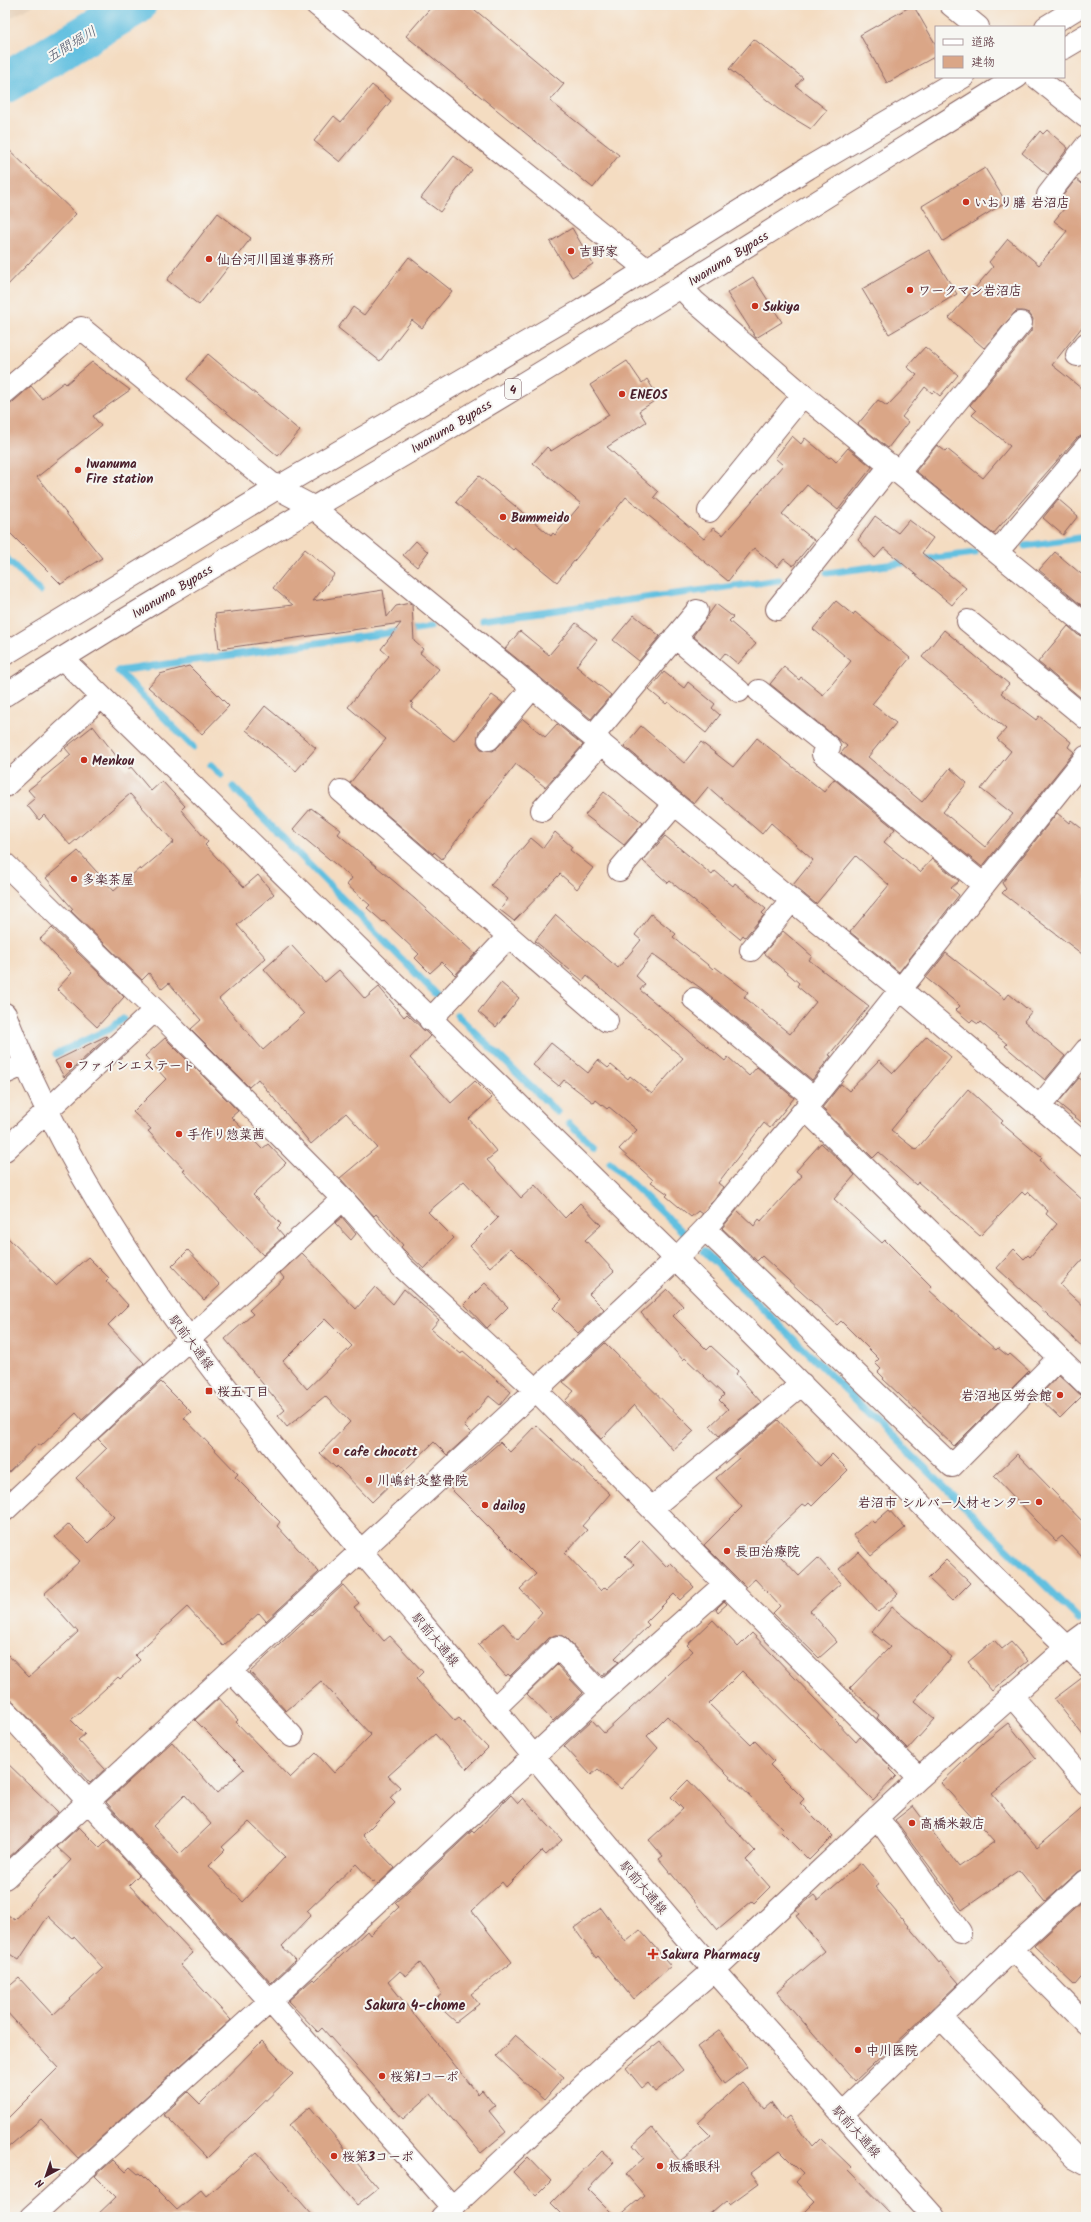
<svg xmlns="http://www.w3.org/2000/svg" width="1091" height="2222" viewBox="0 0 1091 2222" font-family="Kalam,'Klee One',sans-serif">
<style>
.built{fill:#e4ccb2}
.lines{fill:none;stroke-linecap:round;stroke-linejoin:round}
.stream{stroke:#62c0e0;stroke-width:7}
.river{stroke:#62c0e0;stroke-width:41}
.building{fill:#daa687;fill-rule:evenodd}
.minor-casing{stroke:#866160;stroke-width:24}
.highway-casing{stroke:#866160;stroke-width:24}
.minor{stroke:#fff;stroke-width:22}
.highway{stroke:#fff;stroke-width:22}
.poi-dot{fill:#c8321e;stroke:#f6f6f2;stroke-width:1.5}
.labels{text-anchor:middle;stroke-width:4;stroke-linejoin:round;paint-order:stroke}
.shield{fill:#f6f6f2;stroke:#7e6067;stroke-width:1}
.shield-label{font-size:12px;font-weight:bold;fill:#4a1f2b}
.poi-label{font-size:13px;font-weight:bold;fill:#4a1f2b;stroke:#f6f6f2;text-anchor:start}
.street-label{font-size:13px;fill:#4a1f2b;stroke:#f6f6f2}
.water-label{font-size:14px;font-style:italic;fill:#52576a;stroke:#f6f6f2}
.neighbourhood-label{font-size:14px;font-weight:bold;fill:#4a1f2b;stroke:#f6f6f2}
</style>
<rect width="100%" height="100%" fill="#f6f6f2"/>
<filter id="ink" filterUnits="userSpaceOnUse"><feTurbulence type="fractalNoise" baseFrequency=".025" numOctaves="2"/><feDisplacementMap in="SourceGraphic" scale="8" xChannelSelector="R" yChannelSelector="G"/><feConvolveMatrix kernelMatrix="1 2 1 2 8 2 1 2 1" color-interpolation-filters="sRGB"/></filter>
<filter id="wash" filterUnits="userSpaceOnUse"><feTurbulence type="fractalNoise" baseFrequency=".012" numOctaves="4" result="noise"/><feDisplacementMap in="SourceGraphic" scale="16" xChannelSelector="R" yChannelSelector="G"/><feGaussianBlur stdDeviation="0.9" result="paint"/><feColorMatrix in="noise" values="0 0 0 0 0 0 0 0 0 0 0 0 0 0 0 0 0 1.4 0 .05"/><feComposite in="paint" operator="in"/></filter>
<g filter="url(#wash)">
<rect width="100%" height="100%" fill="#f4dcc1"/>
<path class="built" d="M5,5H34L5,21Z"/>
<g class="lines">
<path class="stream" d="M1025,546L1086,537
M5,557L40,591
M920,560L975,553
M827,573L910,562
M481,620L779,580
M118,671L430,627
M118,671L193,747
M211,765L221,775
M233,787L440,998
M457,1015L557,1112
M56,1054L109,1029L123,1019
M569,1123L593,1146
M610,1163L686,1235
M704,1251L1079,1619"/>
<path class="river" d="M5,83L136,5"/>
</g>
<g id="blocks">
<path class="building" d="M433,5H469L564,84L550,101L619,155L593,188L406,36Z
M913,5L936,45V56L887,83L860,35Z
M754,39L803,78L796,86L827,110L811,129L778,109L729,69Z
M372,85L391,101L340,162L314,141L334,116L341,122Z
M1047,130L1068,148L1048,175L1022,153L1040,131L1043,134Z
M5,146L76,214L5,288Z
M454,156L472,170L440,212L421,198Z
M985,168L1006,202L943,241L922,206Z
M1076,179L1086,187V322L1052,365L1086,392V433L1076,439L993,534L916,471L937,445L945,451L947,449L983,478L1010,446L972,415L976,411L970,405L1031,331L1033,319L1029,313L1023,311H1016L984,348L949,318L993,267L989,262L1008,239L1039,265L1067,231L1054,221L1064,209L1057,203Z
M218,213L251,238L199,305L167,280Z
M572,228L593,264L572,277L550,242Z
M929,250L957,294L889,334L862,289Z
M409,257L452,291L422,328L412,320L380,361L338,328L353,307L364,315Z
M753,277L782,322L756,338L727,293Z
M925,347L958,375L940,396L934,391L932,393L925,387L902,417L908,422L888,448L858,424L878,400L887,406L917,375L907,367Z
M208,354L300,431L278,456L187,379Z
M627,361L642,383L647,379L659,398L639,411L646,422L607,447L658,492L654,497L704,539L713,528L723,535L783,465L775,458L792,436L801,444L805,438L829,458L831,457L836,462L848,448L872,467L838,510L807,485L782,514L814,540L793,566L784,559L777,567L754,548L728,581L626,497L557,582L515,548L513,550L456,502L479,476L551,536L553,533L555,535L581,504L533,463L547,447L551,451L609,415L590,385Z
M92,362L130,390L93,416L101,426L37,477L102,558L61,584L5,528V409L31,386L42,399L64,382L66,384Z
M1058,499L1078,516L1063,535L1043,518Z
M875,516L898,533L909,520L933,538L922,553L966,588L952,605L884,548L875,558L858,540Z
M416,541L428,552L417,567L403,555Z
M305,549L335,574L313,601L383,590L387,617L396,606L410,603L412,605L414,641L423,649L420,653L439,669L411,702L413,704L411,707L454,741L492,695L503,703L479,731L477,743L481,749L493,751L498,747L523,719L545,737L557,724L583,745L545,787L516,764L442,859L434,852L433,854L350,783L386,739L348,707L389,656L381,649L401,623L219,649L215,614L293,605L273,588Z
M1055,552L1086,578V609L1039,570Z
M836,601L853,615L855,612L910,658L872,704L896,723L868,757L922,802L950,768L967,783L943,812L985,847L1013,814L981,789L1011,751L997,739L1006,729L922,657L944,630L1009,684L1001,693L1036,720L1039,716L1071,742L1068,747L1074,752L982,867L841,753L847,746L770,684L784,667L799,680L801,677L823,695L851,661L813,629Z
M716,604L733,617L729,621L756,644L738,664L725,653L720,659L693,636Z
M634,615L660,636L639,661L613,640Z
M576,623L597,640L576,666L611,695L591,719L505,649L520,631L549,655Z
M1068,626L1078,635L1086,637V702L1038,662Z
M189,666L229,706L202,734L148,687L160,674Z
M664,672L684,688L688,682L715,704L712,708L720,715L706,733L668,702L666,704L649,690Z
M265,706L316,748L296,771L246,730Z
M93,726L127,770L131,767L151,791L162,781L185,806L181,810L208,842L205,845L244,887L258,875L274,894L237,925L266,958L219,999L263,1050L304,1014L264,969L291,945L325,982L339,970L365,999L379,987L404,1017L407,1014L430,1036L410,1058L451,1103L475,1081L492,1098L469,1119L497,1152L487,1160L521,1198L535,1185L565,1218L580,1203L601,1225L585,1240L614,1271L589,1294L604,1309L578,1333L553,1308L562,1299L511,1248L490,1267L470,1246L498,1218L464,1181L428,1212L454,1238L424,1269L405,1251L401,1247L403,1245L376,1214L374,1216L340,1178L377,1147L346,1113L311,1144L258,1079L249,1087L191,1029L201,1020L169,983L162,989L149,973L142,980L71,911L73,909L46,878L78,851L114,891L140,868L141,870L174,842L130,794L70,845L44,815L39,820L27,805L35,798L28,790L71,755L65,748Z
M641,726L684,763L701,742L733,767L757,738L824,792L834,779L895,829L884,842L920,872L932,859L959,881L951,888L959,895L899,972L850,932L889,885L856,856L816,904L793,885L813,860L771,823L762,834L708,787L694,804L624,746Z
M604,792L643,823L624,845L585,815Z
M311,808L341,830L338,834L415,899L475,954L455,975L442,962L430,973L415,958L419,954L384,921L383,922L367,908L370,905L347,885L352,878L293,829Z
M1057,813L1069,823L1071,820L1086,832V957L1002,893L1006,889L1002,883Z
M555,832L572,847L570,850L593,868L577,889L560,874L514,921L500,910L508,899L491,885L531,838L543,848Z
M665,836L712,875L715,871L733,886L735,883L766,909L762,913L764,915L745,937L743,935L740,939L670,881L668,883L643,861Z
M651,914L676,934L673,937L713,969L715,967L748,992L744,997L790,1034L816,1002L797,986L799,983L764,953L783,931L812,956L809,960L869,1006L829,1055L831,1056L812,1080L702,989L653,954L636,976L645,984L640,990L725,1061L728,1057L749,1076L757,1067L794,1098L770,1128L764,1123L718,1183L723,1187L718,1194L702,1214L698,1211L691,1217L666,1196L668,1194L651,1182L653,1180L619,1149L637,1130L609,1107L607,1109L596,1100L594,1103L564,1080L559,1086L533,1065L551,1043L588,1073L598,1060L608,1068L611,1065L628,1079L630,1076L652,1094L683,1058L587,976L583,981L535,941L556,915L618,968L641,940L635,935Z
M52,928L124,997L97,1027L57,989L72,973L40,939Z
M946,953L1005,999L1009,994L1031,1012L1024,1021L1065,1056L1045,1080L1005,1046L1007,1044L980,1022L978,1024L972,1020L970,1022L956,1010L960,1006L957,1003L926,978Z
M501,983L519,998L496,1027L478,1012Z
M106,1036L107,1037L64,1077L55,1061Z
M927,1036L951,1057L891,1130L916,1150L968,1089L1003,1121L1001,1123L1042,1158L1040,1160L1047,1168L1086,1203V1256L1060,1285L1086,1309V1350L997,1268L1014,1249L1024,1259L1028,1255L1030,1257L1057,1224L1046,1214L1048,1211L1028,1192L1025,1195L1022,1192L980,1236L918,1182L916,1185L879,1152L873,1158L822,1108L841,1084L849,1091L879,1060L893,1073Z
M165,1038L238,1111L231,1117L262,1149L268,1144L286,1163L253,1195L281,1224L277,1228L284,1236L263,1255L183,1171L185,1170L148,1131L151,1129L133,1112L166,1079L145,1056Z
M1079,1078L1086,1083V1126L1058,1103Z
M821,1143L855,1175L834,1199L882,1243L885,1240L932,1287L929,1290L961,1319L996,1350L998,1348L1008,1356L1010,1354L1029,1371L954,1446L883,1379L884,1378L878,1372L881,1369L875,1363L879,1359L841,1321L837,1325L762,1256L757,1261L722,1228L737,1210L754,1226L759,1219L761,1221L802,1176L796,1171Z
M342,1217L356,1234L351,1240L335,1223Z
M5,1235L56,1285L88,1257L109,1278L106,1281L128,1305L108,1325L144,1363L82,1420L76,1413L41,1446L38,1444L5,1476Z
M188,1250L220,1285L204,1300L172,1266Z
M302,1253L356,1309L375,1287L393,1304L404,1289L439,1320L431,1329L461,1354L463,1351L511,1392L500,1405L489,1396L464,1426L471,1433L447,1455L434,1442L372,1502L337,1466L336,1468L320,1453L350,1422L325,1396L287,1427L278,1416L285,1410L225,1339L253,1314L249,1310L284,1278L280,1273ZM325,1319L352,1346L307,1389L283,1361Z
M485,1283L508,1307L487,1328L464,1304Z
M667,1289L683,1306L673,1316L707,1350L711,1346L738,1371L736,1374L761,1402L719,1436L710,1426L728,1409L719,1400L724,1395L685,1358L683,1360L641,1313Z
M605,1343L694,1431L673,1450L634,1405L601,1439L565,1401L574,1391L563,1382Z
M1059,1375L1082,1396L1060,1418L1038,1397Z
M161,1382L191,1412L184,1418L238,1474L235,1477L280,1522L277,1526L319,1572L266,1621L259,1613L223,1646L187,1607L135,1655L140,1660L120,1679L118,1677L71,1720L85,1734L78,1740L105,1769L90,1783L14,1702L5,1697V1652L29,1677L78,1632L44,1594L80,1561L55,1537L69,1524L88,1543L114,1517L76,1478L107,1448L98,1439Z
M778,1420L820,1466L832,1454L848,1470L812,1506L809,1503L806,1506L803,1504L765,1540L799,1576L818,1558L841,1583L810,1611L837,1642L819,1658L773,1613L780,1606L755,1579L746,1587L704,1545L742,1507L716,1478L739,1458L736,1455Z
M536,1425L610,1494L582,1526L587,1530L565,1553L601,1591L605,1587L607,1589L634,1564L625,1556L641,1540L667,1567L671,1563L694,1587L680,1600L674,1594L646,1622L649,1625L615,1658L619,1662L602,1676L567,1639L561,1635H555L549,1638L510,1676L508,1674L506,1676L478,1645L503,1623L518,1640L542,1612L520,1589L536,1574L449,1487L500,1442L510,1452Z
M1017,1454L1086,1525V1561L1062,1536L1056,1541L994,1476Z
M889,1510L905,1528L871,1556L853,1535L871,1520L874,1523Z
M859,1552L898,1594L878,1612L839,1569Z
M946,1560L970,1583L952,1601L928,1578Z
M343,1585L359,1603L354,1607L384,1641L390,1636L423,1672L416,1679L455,1721L459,1718L488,1748L467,1769L435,1734L388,1776L400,1787L390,1798L395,1803L363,1835L395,1868L378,1884L375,1881L373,1882L356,1864L307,1911L311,1916L282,1946L295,1960L271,1983L106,1802L172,1742L217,1793L244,1769L195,1720L219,1698L238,1720L236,1722L290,1778L316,1753L334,1773L371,1735L321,1681L286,1711L250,1672ZM185,1795L211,1824L180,1854L153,1826ZM249,1822L285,1857L243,1902L209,1866L225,1850L222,1847Z
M724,1601L727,1604L718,1612L716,1609Z
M892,1607L952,1657L914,1701L935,1719L908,1749L877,1718L879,1715L850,1688L890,1647L872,1632Z
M713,1620L738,1647L752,1633L856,1742L860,1737L891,1767L889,1769L896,1776L873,1800L742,1671L709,1704L751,1745L755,1741L774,1761L770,1765L804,1799L800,1803L833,1836L809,1860L780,1831L783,1828L667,1716L647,1736L658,1748L621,1789L598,1769L591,1775L564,1746L592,1720L604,1733L693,1651L687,1645Z
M994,1640L1002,1649L1011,1642L1028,1661L992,1691L968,1662Z
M557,1665L583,1693L553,1721L527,1694Z
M1083,1677H1086V1739L1054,1699Z
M1008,1723L1036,1758L992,1794L1037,1847L1086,1805V1869L1078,1872L1045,1902L1019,1870L962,1910L895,1820L913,1806L959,1867L994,1842L941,1783L983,1743Z
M5,1761L58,1812L5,1861Z
M688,1780L755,1851L746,1860L770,1887L754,1903L752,1901L718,1930L659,1859L663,1856L649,1840L683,1809L671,1797Z
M511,1795L518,1803L523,1798L562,1840L546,1855L542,1851L506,1887L502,1882L472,1911L512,1962L471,1994L479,2004L456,2022L433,2001L442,1994L420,1963L406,1976L400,1971L388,1982L478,2094L482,2090L495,2106L489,2111L506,2132L481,2153L431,2094L403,2119L322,2028L318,2032L288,2001L313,1979L315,1981L367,1931L370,1935L399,1907L395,1903L472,1831L474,1833Z
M79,1827L100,1848L107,1841L139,1875L129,1885L193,1953L180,1965L231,2020L78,2158L41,2119L5,2150V2121L58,2068L5,2010V1990L19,1978L53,2015L103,1968L74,1937L73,1939L48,1916L19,1960L5,1951V1913L15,1920L71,1860L57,1847Z
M861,1863L879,1884L875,1887L940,1964L941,1962L959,1983L855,2081L777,1992L825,1951L796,1916L799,1914L796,1910L814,1895L818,1900Z
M1086,1898V1972L1075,1985L1034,1946Z
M601,1908L626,1942L640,1930L671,1966L633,1999L598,1956L596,1958L574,1928Z
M720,2030L747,2067L724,2084L697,2047Z
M515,2035L564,2077L544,2100L496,2056Z
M262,2041L293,2074L207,2158L169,2119L163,2115L188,2092L200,2104Z
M660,2041L683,2070L655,2092L648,2083L642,2088L626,2068Z
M742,2082L764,2108L771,2102L784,2120L789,2116L812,2147L821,2138L851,2167L848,2170L894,2217H800L815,2202L796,2182L803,2174L780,2151L751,2173L759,2183L730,2204L726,2200L706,2217H618L644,2195L626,2174L644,2158L633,2145L652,2128L680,2161L711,2136L698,2123Z
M310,2107L378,2188L357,2205L289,2125Z
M602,2151L614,2162L588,2189L616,2217H565L551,2203Z
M257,2152L314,2217H95L116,2197L95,2176L113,2160L125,2172L130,2167L138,2174L140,2173L177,2210L201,2190L206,2196Z
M528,2157L551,2181L536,2196L513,2172Z"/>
</g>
</g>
<g filter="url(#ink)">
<use href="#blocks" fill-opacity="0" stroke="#866160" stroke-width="1"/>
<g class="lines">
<defs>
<path id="minor" d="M317,5L647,270
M951,5L978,27
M1036,77L1086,117
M1048,195L1086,146
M681,287L694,301L803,395L1086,625
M1077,355L1086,344
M5,392L81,328L277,488L313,507L332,523L900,989L1086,1146
M899,472L1021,323
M709,511L803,395
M997,552L1086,447
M777,609L891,465
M968,621L1086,718
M675,637L739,691
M62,658L667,1250L995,1578L1086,1665
M759,691L829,747L823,754L984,885
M593,736L697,611
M489,739L533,687
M5,786L101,697
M341,791L607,1021
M542,810L601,743
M5,864L155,1010L343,1199L402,1267L536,1390L725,1584L919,1778
M619,870L675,804
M751,950L792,900
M694,999L814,1098
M5,1014C97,1256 274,1447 438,1642C531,1751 620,1863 715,1971C787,2053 861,2135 934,2217
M430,1020L509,936
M5,1073L25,1064
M1040,1106L1086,1050
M805,1109L1086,1384
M5,1150L155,1010
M705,1229L952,1466L1059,1358
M652,1508L802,1384
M5,1510L122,1400L343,1199
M231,1671L292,1736
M1011,1695L1086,1783
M495,1708L558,1647L601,1694
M5,1710L270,2001L453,2208
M877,1817L960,1932
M5,1878L536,1390L676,1259L705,1229L805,1109L1086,757
M1012,1949L1086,2024
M941,2018L1075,2157L1086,2163
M841,2114L1012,1949L1086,1881
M31,2217L270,2001L601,1694L725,1584
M442,2217L607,2063L714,1970L919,1778L1067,1647L1086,1633"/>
<path id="highway" d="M1046,27L1082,5
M1064,48L1086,35
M5,654L277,488L582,310L808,168L963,77
M5,695C147,603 294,520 439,434C634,318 825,197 1017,77"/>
</defs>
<use href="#minor" class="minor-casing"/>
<use href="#highway" class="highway-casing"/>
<use href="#minor" class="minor"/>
<use href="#highway" class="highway"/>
</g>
</g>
<g class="poi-dot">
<circle cx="966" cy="202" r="4"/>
<circle cx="571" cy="251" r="4"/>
<circle cx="209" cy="259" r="4"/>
<circle cx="910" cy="290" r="4"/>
<circle cx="755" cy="306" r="4"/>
<circle cx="622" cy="394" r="4"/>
<circle cx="78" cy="470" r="4"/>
<circle cx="503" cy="517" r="4"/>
<circle cx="84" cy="760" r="4"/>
<circle cx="74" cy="879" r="4"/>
<circle cx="69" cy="1065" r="4"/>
<circle cx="179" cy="1134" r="4"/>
<rect x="205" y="1387" width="8" height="8" rx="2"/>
<circle cx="1060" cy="1395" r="4"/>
<circle cx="336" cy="1451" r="4"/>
<circle cx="369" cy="1480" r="4"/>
<circle cx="1039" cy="1502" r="4"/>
<circle cx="485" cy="1505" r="4"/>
<circle cx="727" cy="1551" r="4"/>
<circle cx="912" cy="1823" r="4"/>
<path d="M651 1948h4v4h4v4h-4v4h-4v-4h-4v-4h4z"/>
<circle cx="858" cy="2050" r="4"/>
<circle cx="382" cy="2076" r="4"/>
<circle cx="334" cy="2156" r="4"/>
<circle cx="660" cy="2166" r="4"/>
</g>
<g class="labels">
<rect class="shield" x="505" y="379" width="16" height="20" rx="3"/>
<g class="shield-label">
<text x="513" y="393">4</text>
</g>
<g class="poi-label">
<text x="974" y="207">いおり膳 岩沼店</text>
<text x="579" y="256">吉野家</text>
<text x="217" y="264">仙台河川国道事務所</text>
<text x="918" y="295">ワークマン岩沼店</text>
<text x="763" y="311">Sukiya</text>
<text x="630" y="399">ENEOS</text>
<text x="86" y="468">Iwanuma<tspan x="86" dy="15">Fire station</tspan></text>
<text x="511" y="522">Bummeido</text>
<text x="92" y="765">Menkou</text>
<text x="82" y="884">多楽茶屋</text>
<text x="77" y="1070">ファインエステート</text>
<text x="187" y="1139">手作り惣菜茜</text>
<text x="217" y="1396">桜五丁目</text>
<text x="1052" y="1400" text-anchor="end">岩沼地区労会館</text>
<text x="344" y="1456">cafe chocott</text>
<text x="377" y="1485">川嶋針灸整骨院</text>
<text x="1031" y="1507" text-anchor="end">岩沼市 シルバー人材センター</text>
<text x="493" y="1510">dailog</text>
<text x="735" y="1556">長田治療院</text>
<text x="920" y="1828">高橋米穀店</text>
<text x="661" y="1959">Sakura Pharmacy</text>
<text x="866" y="2055">中川医院</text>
<text x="390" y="2081">桜第1コーポ</text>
<text x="342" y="2161">桜第3コーポ</text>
<text x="668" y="2171">板橋眼科</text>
</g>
<g class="street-label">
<text transform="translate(728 258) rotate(-32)" y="5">Iwanuma Bypass</text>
<text transform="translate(451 426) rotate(-31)" y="5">Iwanuma Bypass</text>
<text transform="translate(172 591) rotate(-31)" y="5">Iwanuma Bypass</text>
<text transform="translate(192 1342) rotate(53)" y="5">駅前大通線</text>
<text transform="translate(436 1639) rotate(50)" y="5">駅前大通線</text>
<text transform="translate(644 1887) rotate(50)" y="5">駅前大通線</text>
<text transform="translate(857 2131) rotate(48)" y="5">駅前大通線</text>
</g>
<g class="water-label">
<text transform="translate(71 44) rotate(-31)" y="5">五間堀川</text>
</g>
<g class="neighbourhood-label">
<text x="415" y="2010">Sakura 4-chome</text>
</g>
</g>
<rect width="1091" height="2222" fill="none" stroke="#f6f6f2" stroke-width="20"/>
<rect x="935" y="26" width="130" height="52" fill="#f6f6f2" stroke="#b1a0a2"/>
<rect x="943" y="39" width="20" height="6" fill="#ffffff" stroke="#b1a0a2"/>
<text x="971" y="46" font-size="12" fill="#4a1f2b">道路</text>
<rect x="943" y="56" width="20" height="12" fill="#daa687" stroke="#b1a0a2"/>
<text x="971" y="66" font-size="12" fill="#4a1f2b">建物</text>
<g transform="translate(46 2176) rotate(220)" stroke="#f6f6f2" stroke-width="3" paint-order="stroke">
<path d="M0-3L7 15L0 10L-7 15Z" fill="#4a1f2b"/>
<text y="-6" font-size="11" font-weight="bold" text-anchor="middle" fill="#4a1f2b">N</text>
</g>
</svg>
